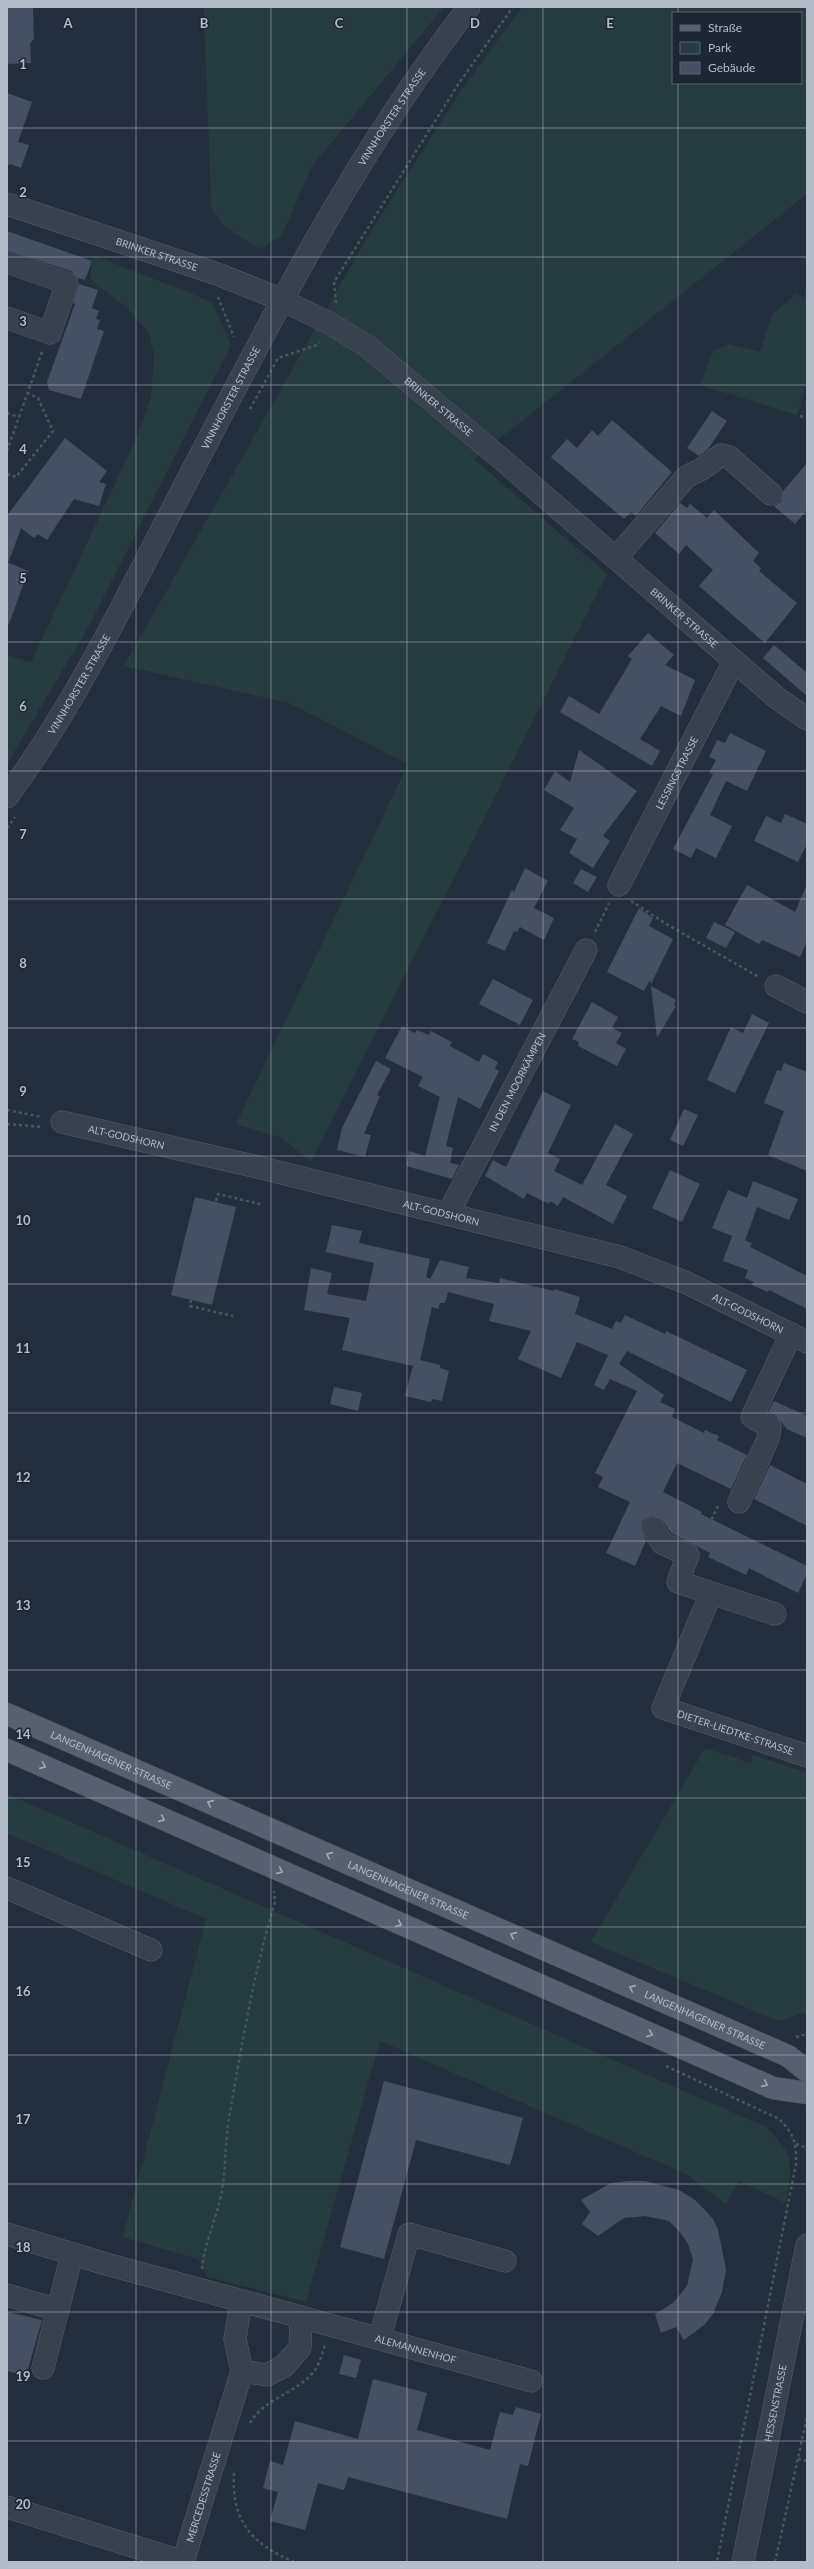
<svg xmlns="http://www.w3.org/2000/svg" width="814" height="2569" viewBox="0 0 814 2569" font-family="Lato,sans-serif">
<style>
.green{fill:#263c3f;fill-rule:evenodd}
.building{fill:#455162}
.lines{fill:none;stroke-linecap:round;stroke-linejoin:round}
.minor-casing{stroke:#565f6c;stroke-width:23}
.major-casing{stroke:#414a57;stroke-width:23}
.path{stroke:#44595c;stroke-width:2.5;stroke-dasharray:3 3;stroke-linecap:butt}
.minor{stroke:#38414e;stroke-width:22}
.major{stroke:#56606e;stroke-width:22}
.oneway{stroke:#a1aab7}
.grid{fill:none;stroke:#b4bcc9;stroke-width:1;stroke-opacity:0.55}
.labels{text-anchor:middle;stroke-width:3;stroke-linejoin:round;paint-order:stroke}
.street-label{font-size:10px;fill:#b4bcc9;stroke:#1d2633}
.grid-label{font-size:13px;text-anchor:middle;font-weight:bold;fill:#b4bcc9;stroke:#1d2633;stroke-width:3;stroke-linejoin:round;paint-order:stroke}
</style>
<rect width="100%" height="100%" fill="#242f3e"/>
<path class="green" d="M204,7H444L312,166L282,235L261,249L225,227L211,207Z
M522,7H807V194L474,459L607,574L311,1162L282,1138L236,1124L408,764L289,703L124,666L372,229L463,88ZM673,13H801V83H673Z
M93,255L212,302L231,345L89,626L7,764V655L31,662L136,439L151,397L154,355L149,333L126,307L90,279Z
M796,294L807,298V382L797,415L700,385L713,352L728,344L760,352L772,315Z
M705,1748L751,1763L753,1755L807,1773V2012L778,2021L591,1942Z
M7,1794L766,2127C796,2156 792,2164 786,2203L739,2181L726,2204L686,2174L380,2041L306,2302L207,2277L198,2259L123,2237L206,1919L7,1833Z"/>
<path class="building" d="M7,7H33L34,39L30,43L31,63L7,64Z
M7,93L32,102L18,142L29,145L21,168L10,164L7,166Z
M7,231L92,261L85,280L78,278L71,271L7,250Z
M79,284L98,290L92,308L99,311L96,319L100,320L97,329L104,331L81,399L49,390L47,382L75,304L73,303Z
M712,411L727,421L708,449L699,456L687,448Z
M612,420L672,472L636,516L631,512L624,519L551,457L567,439L577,448L592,430L598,436Z
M65,438L107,471L99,482L106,484L99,506L74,499L47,540L38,534L34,538L21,528L9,561H7V516Z
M807,463V510L795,524L774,506L781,502L783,491Z
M680,503L687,508L690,504L707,518L714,510L759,553L753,561L761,568L759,571L797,603L765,643L699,586L713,570L686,545L679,554L655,533Z
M7,562L28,571L9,624H7Z
M648,633L674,655L665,665L695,680L681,716L661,706L640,739L660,751L652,766L560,712L569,696L599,714L632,659L628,656Z
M774,645L807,673V696L763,658Z
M730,733L766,751L747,791L726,781L710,815L732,826L716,858L696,848L691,858L673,849L713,774L709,773L716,760L709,757L717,740L725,743Z
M579,750L637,791L603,836L610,841L593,868L569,853L577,839L560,830L574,808L544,790L555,771L570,782Z
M785,814L807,824V844L798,862L754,841L766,816L781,823Z
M525,868L548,881L534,908L554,918L544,940L520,927L517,932L514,931L505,951L487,943L512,890L514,892Z
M581,869L597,877L588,892L573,883Z
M807,884V941L800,957L762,940L759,944L725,925L747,885L795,912Z
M639,908L653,918L649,926L673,939L651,984L650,980L644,991L607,972Z
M714,922L735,932L726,948L706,938Z
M493,979L533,1000L520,1025L479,1004Z
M651,986L676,1000L674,1005L676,1006L657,1038Z
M592,1002L618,1017L612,1028L622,1033L616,1043L626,1049L617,1066L578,1046L579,1042L572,1039Z
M752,1014L769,1023L735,1093L707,1080L731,1027L743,1033Z
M402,1026L415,1033L417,1030L429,1035L431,1031L452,1042L450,1046L479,1062L483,1054L498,1062L495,1069L499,1071L480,1109L458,1097L446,1146L453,1148L450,1163L459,1165L452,1179L406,1166L409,1151L425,1156L440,1097L418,1086L423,1077L385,1058Z
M376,1061L391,1069L377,1095L380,1096L364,1134L371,1135L365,1157L337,1150L342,1128Z
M784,1063L807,1072V1171L768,1155L784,1111L764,1103L777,1070L781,1071Z
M543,1091L571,1105L548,1153L560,1159L554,1171L582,1185L615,1124L633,1134L606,1185L627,1196L613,1224L563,1197L558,1206L550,1201L549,1204L527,1193L524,1199L485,1176L493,1160L506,1167Z
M684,1109L698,1115L683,1146L670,1140Z
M670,1170L700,1184L682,1222L652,1208Z
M753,1181L798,1199L789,1220L757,1207L745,1241L712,1228L728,1190L747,1198Z
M195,1197L236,1207L212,1305L171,1295Z
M332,1225L362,1231L359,1243L430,1259L426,1277L430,1279L440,1260L469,1267L466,1278L499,1283L500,1278L554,1291V1289L580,1297L575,1314L612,1329L616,1321L621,1323L625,1315L665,1334L666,1331L747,1370L731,1402L627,1351L619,1364L664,1395L660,1402L675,1409L672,1417L704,1433L705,1430L719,1436L717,1440L747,1455L731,1489L677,1463L663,1492L702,1512L701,1514L807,1566V1574L798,1593L749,1568L746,1575L708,1557L710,1553L671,1533L663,1521L653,1516L646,1518L642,1522L641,1529L646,1541L635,1566L606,1553L630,1502L598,1487L603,1477L595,1473L637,1391L610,1379L604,1390L594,1385L608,1355L577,1342L561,1378L518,1359L531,1331L489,1321L494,1304L448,1292L445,1303H440L438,1309L432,1307L420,1360L440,1365V1368L449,1371L442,1401L432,1399L431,1402L405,1396L413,1366L342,1350L350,1318L304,1310L311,1268L332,1273L327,1294L366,1301L374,1263L326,1252Z
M732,1236L752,1243L750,1247L807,1276V1309L769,1290L768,1292L752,1285L754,1282L745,1278L748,1270L723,1261Z
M334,1387L362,1393L358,1411L330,1404Z
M774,1401L807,1416V1438L787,1429L776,1416L768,1412Z
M770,1465L807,1484V1526L754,1499Z
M384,2081L523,2118L510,2165L416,2140L384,2259L340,2247Z
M628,2181H645L679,2190L695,2200L705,2210L713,2219L718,2230L726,2269L722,2292L713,2314L704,2325L684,2340L676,2327L661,2333L655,2314L673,2303L687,2286L693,2259L688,2244L680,2232L669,2221L645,2216L624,2218L598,2236L582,2224L590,2212L581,2200L611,2183Z
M7,2312L42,2320L26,2376L7,2371Z
M344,2355L361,2360L356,2378L339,2374Z
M373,2379L427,2393L417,2430L490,2450L500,2412L513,2415L516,2407L541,2414L528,2466L520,2464L507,2519L348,2477L344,2490L318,2483L305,2530L270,2521L278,2492L263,2488L270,2461L283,2465L295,2421L358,2439Z"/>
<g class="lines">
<defs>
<g id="minor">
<path id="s1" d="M7,204L220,275L282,300L329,323L367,346L505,462L777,698L807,719"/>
<path d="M7,262L67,283L50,333L7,318"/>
<path d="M616,558L686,477L702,469L721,455L729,457L771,494"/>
<path id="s2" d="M7,797C73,707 123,605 174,506C263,335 350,160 469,7"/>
<path id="s3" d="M619,885L734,661"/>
<path d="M776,986L807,1002"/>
<path id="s4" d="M62,1122L262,1168L620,1257L687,1283L807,1342"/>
<path id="s5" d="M448,1214L586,950"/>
<path d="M739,1502L768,1439L770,1427L752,1417L791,1334"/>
<path d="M653,1528L662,1543L688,1555L678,1582L775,1614"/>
<path id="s6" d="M711,1593L663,1708L807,1756"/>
<path d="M7,1888L151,1950"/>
<path d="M7,2234L106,2264L301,2317L300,2348L284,2366L267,2375L242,2371L235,2339L241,2301"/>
<path d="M7,2295L58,2310"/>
<path id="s7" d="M301,2317L531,2381"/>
<path d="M380,2337L409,2234L505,2261"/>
<path d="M43,2368L72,2254"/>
<path d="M7,2507L184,2562"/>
<path id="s8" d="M183,2562L242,2371"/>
<path id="s9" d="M743,2562L807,2245"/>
</g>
<g id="major">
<path id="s10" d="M7,1714L788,2056L807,2071"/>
<path d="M7,1750L773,2088L807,2093"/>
</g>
</defs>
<use href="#minor" class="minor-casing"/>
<use href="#major" class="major-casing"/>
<path class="path" d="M218,297L234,337
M336,303L334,282L459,83L513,7
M250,409L278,358L317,345L319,342
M7,413L19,417
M800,416L807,418
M7,451L42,352
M7,474L16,477L53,431L38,398L27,393
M7,828L15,817
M631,901L668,925L759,977
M595,932L609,903
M7,1110L42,1117
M7,1124L43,1127
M216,1201L218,1194L260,1204
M191,1300L190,1306L233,1316
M701,1541L718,1506
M796,2037L807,2034
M666,2066L779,2119C795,2135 796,2142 796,2164L717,2562
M796,2144L807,2148
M202,2269C205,2241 217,2218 222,2190C226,2168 225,2146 228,2124C241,2049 253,1975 275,1902L274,1891
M250,2423C264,2399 293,2394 311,2375C319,2367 322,2355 325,2344
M798,2459L807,2461
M234,2473C231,2521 252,2544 294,2562
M775,2562L807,2417"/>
<use href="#minor" class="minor"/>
<use href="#major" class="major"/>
</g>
<defs><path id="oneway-chevron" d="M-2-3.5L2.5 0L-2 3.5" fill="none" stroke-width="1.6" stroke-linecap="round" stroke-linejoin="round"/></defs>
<g class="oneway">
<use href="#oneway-chevron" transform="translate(43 1766) rotate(24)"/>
<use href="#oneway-chevron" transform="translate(210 1803) rotate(-156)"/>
<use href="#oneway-chevron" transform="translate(162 1819) rotate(24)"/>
<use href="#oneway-chevron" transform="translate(329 1855) rotate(-156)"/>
<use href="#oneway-chevron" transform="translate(280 1871) rotate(24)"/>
<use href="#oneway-chevron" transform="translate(399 1924) rotate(24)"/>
<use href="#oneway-chevron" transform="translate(513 1935) rotate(-156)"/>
<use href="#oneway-chevron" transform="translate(632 1988) rotate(-156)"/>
<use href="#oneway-chevron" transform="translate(650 2034) rotate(23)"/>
<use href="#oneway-chevron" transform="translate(765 2084) rotate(24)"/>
</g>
<path class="grid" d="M136,7V2562M271,7V2562M407,7V2562M543,7V2562M678,7V13M678,83V2562M7,128H807M7,257H807M7,385H807M7,514H807M7,642H807M7,771H807M7,899H807M7,1028H807M7,1156H807M7,1284H807M7,1413H807M7,1541H807M7,1670H807M7,1798H807M7,1927H807M7,2055H807M7,2184H807M7,2312H807M7,2441H807"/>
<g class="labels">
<g class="street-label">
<text dy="4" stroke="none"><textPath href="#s2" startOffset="782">VINNHORSTER STRASSE</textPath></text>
<text dy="4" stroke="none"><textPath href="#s1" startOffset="158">BRINKER STRASSE</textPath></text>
<text dy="4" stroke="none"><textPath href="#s2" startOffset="458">VINNHORSTER STRASSE</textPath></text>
<text dy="4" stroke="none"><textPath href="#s1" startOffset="482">BRINKER STRASSE</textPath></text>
<text dy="4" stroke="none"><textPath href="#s1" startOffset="806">BRINKER STRASSE</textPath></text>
<text dy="4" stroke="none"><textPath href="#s2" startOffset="134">VINNHORSTER STRASSE</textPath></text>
<text dy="4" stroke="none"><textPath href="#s3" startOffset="126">LESSINGSTRASSE</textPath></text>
<text dy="4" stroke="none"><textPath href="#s5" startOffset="149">IN DEN MOORKÄMPEN</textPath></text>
<text dy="4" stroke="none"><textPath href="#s4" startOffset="66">ALT-GODSHORN</textPath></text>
<text dy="4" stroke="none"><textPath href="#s4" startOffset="390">ALT-GODSHORN</textPath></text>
<text dy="4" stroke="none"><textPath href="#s4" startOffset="714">ALT-GODSHORN</textPath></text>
<text dy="4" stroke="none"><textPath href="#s6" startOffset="201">DIETER-LIEDTKE-STRASSE</textPath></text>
<text dy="4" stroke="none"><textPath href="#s10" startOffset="114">LANGENHAGENER STRASSE</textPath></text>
<text dy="4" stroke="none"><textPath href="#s10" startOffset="438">LANGENHAGENER STRASSE</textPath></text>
<text dy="4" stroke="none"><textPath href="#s10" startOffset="762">LANGENHAGENER STRASSE</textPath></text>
<text dy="4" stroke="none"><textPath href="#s7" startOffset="119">ALEMANNENHOF</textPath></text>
<text dy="4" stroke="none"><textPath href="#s9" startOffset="162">HESSENSTRASSE</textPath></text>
<text dy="4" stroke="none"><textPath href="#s8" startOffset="68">MERCEDESSTRASSE</textPath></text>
</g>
</g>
<g class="grid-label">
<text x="68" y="28">A</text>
<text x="204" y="28">B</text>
<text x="339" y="28">C</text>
<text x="475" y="28">D</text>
<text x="610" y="28">E</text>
<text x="23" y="69">1</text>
<text x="23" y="197">2</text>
<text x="23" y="326">3</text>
<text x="23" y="454">4</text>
<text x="23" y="583">5</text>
<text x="23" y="711">6</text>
<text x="23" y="839">7</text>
<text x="23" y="968">8</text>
<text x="23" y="1096">9</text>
<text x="23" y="1225">10</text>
<text x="23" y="1353">11</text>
<text x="23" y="1482">12</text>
<text x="23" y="1610">13</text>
<text x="23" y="1739">14</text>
<text x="23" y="1867">15</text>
<text x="23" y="1996">16</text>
<text x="23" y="2124">17</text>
<text x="23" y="2252">18</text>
<text x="23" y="2381">19</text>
<text x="23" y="2509">20</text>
</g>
<rect width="814" height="2569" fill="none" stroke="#b4bcc9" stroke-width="16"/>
<rect x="672" y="12" width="130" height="72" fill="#1d2633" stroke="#59626f"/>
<rect x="680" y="25" width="20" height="6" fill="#56606e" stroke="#59626f"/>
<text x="708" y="32" font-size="12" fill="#b4bcc9">Straße</text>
<rect x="680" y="42" width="20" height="12" fill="#263c3f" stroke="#59626f"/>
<text x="708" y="52" font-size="12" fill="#b4bcc9">Park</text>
<rect x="680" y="62" width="20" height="12" fill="#455162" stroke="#59626f"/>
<text x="708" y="72" font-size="12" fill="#b4bcc9">Gebäude</text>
</svg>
